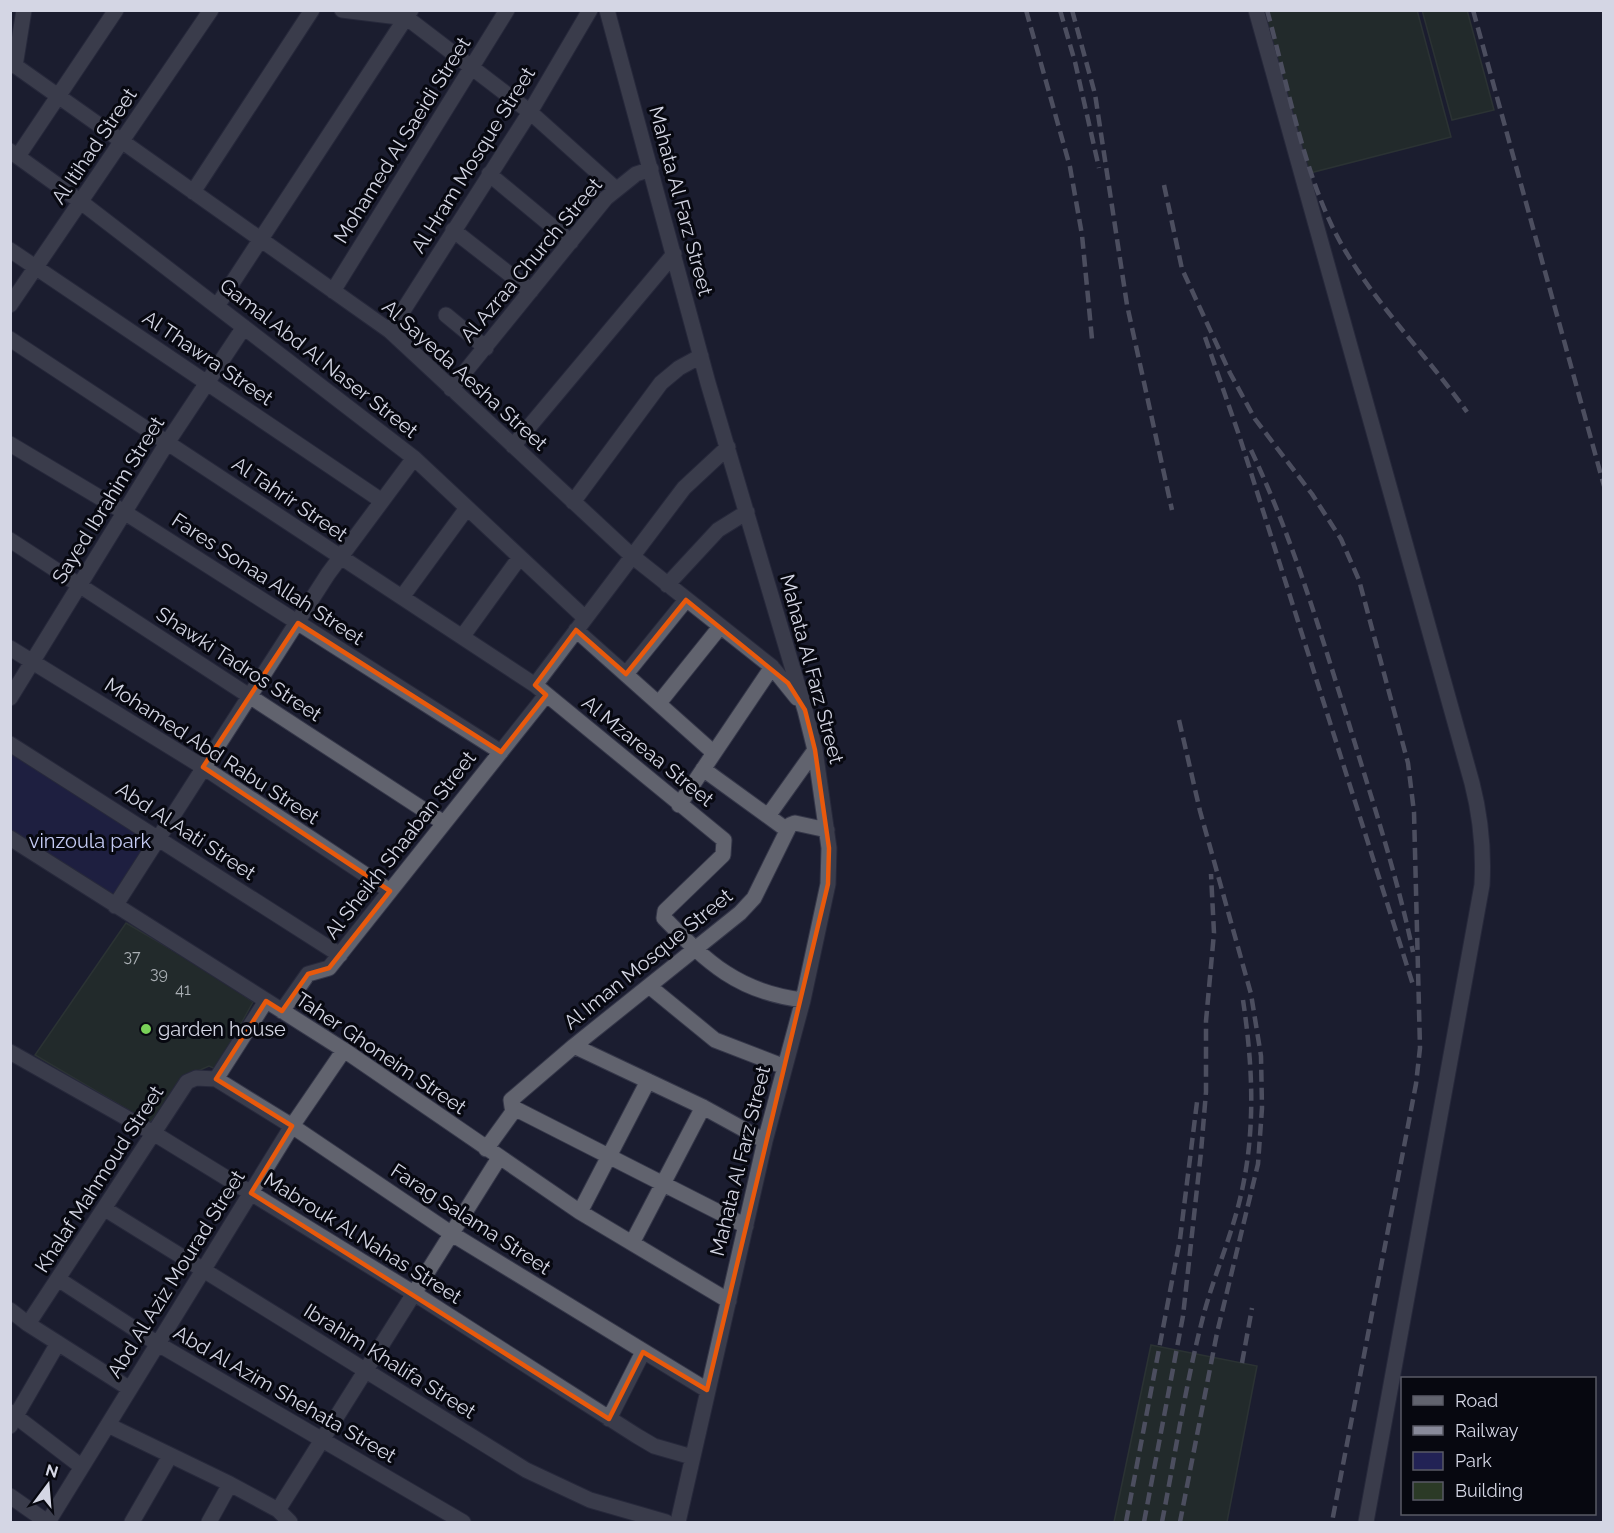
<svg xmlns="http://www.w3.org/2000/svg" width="1614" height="1533" viewBox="0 0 1614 1533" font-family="Raleway,sans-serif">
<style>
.green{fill:#225}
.building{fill:#2b3a26;stroke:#3e4d39;stroke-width:1.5}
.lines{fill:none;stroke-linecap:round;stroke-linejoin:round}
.minor-casing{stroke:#353749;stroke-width:17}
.minor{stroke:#61636e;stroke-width:15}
.rail{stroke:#888a9a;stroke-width:4.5;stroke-dasharray:12 6;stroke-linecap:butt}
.marked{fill:none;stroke:#e8590c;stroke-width:4.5;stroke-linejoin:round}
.poi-dot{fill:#79d158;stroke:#070810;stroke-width:2}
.labels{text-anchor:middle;stroke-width:6;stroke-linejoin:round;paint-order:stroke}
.number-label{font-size:16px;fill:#aaafb4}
.street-label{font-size:20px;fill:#d4d6e4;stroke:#070810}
.park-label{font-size:20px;fill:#c5cbf4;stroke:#070810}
.poi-label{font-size:20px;fill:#d4d6e4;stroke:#070810;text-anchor:start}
</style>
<rect width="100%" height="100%" fill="#1b1d30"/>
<path class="green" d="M10,746L152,837L112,900L11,835Z"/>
<path class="building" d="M1261,10H1417L1451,137L1306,174Z
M1422,10H1467L1494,110L1452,120Z
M126,923L212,973L253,1002L216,1069L209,1066L184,1077L150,1123L35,1055Z
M1151,1345L1257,1366L1227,1522H1114Z"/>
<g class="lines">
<defs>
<path id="minor" d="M342,10L407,18L530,112L616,189
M607,10L708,383L805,710L815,750L829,848L828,884L803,1000L765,1141L678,1522
M1256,10L1472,783C1481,818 1484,849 1482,885L1366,1522
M10,62L390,331L632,556L772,667L797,698
M15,66L24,10
M10,151L81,202L414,458L585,618
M18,156L116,10
M489,174L571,242
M193,192L312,10
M453,230L531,291
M10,250L382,501
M333,291L507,10
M10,305L211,10
M217,306L411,10
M446,315L486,348
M390,331L530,112L590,10
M10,339L535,685L724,840L723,855L665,911L664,918C708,963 738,992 803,1000
M451,389L606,198L636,174L651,169
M10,444L124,512L501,752
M513,446L674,254
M573,502L661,383L679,368L701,356
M10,540L444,823
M667,585L718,530L747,512
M402,597L467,508
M576,630L714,753
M462,637L520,557
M10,648L203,767L390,891
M626,674L686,600
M535,685L684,488L728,447
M10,698L167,443L244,327
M659,703L720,627
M10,744L340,955
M703,769L787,830
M679,805L772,667
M768,816L815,750
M10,838L344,1050L580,1212L729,1301
M115,906L328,574L414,458
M649,986L715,1040L785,1067
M282,1011L308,974L329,968L546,695
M574,1046L703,1107L765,1141
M10,1052L155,1134L415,1294L637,1436L654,1446L692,1457
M216,1079L266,1001
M486,1149L515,1109
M105,1209L526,1470L590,1500L666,1522
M580,1212L648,1081
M746,1226L512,1107L511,1100L574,1046L740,913L754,898L790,825L795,823L827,830
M632,1243L703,1107
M58,1279L158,1344L463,1522
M10,1310L28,1324L130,1389
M28,1324L187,1082L196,1078L216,1079L292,1126L452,1234L707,1390
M10,1412L82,1467
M609,1419L643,1352
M108,1425L230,1484L278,1510L290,1522
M10,1426L58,1343
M10,1496L47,1522
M278,1510L499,1158
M48,1522L292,1126L344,1050
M132,1522L170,1456
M209,1522L230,1484"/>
</defs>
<use href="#minor" class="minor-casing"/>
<use href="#minor" class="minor"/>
<path class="rail" d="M1026,10L1070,167L1082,235L1092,339
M1060,10L1075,62L1099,168
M1072,10L1095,94L1127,305L1172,510
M1267,10C1288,85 1306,187 1346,252C1380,309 1428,357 1467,412
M1473,10L1604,486
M1164,185L1182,269L1230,373L1255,419L1312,494L1341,539L1359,580L1408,763L1414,812L1420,1048L1416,1084L1332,1522
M1205,337L1240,438L1414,988
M1251,450C1293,539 1320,631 1349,724C1372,800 1397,875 1413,952
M1179,720L1200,811L1251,994L1261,1056L1262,1108L1258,1164L1217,1333L1180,1522
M1242,1363L1252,1308
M1126,1522L1180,1239L1197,1102
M1144,1522L1183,1316L1201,1152L1206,1092V1021L1214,933L1211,874
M1162,1522C1175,1456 1185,1387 1202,1321C1212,1280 1230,1241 1240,1199C1256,1133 1253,1067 1243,1000"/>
</g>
<path d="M0 0H1614V1533H0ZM686,600L788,683L805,710L815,750L829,848L828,884L707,1390L643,1352L609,1419L251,1193L292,1126L216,1079L266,1001L282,1011L308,974L329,968L390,891L203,767L298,623L501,752L546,695L535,685L576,630L626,674Z" fill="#1b1d30" fill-opacity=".55" fill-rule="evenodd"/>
<path class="marked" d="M686,600L788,683L805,710L815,750L829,848L828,884L707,1390L643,1352L609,1419L251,1193L292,1126L216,1079L266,1001L282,1011L308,974L329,968L390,891L203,767L298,623L501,752L546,695L535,685L576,630L626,674Z"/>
<circle class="poi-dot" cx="146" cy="1029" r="6"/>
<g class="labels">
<g class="number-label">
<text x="132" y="962">37</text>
<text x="159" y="979">39</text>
<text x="183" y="995">41</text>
</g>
<g class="street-label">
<text transform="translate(402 140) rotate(-58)" y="7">Mohamed Al Saeidi Street</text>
<text transform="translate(94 146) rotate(-56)" y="7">Al Itihad Street</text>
<text transform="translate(473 160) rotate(-58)" y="7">Al Hram Mosque Street</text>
<text transform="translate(681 201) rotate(75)" y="7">Mahata Al Farz Street</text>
<text transform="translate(531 260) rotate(-50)" y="7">Al Azraa Church Street</text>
<text transform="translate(208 358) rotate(34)" y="7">Al Thawra Street</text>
<text transform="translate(319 358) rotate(38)" y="7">Gamal Abd Al Naser Street</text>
<text transform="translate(465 375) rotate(42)" y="7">Al Sayeda Aesha Street</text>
<text transform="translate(290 499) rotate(34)" y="7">Al Tahrir Street</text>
<text transform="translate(108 500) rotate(-58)" y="7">Sayed Ibrahim Street</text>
<text transform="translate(268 579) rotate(33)" y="7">Fares Sonaa Allah Street</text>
<text transform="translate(239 664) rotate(33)" y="7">Shawki Tadros Street</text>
<text transform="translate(812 669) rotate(75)" y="7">Mahata Al Farz Street</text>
<text transform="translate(212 751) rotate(33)" y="7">Mohamed Abd Rabu Street</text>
<text transform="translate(648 751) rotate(39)" y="7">Al Mzareaa Street</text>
<text transform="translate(186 831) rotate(33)" y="7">Abd Al Aati Street</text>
<text transform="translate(400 845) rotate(-52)" y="7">Al Sheikh Shaaban Street</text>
<text transform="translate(648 959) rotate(-39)" y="7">Al Iman Mosque Street</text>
<text transform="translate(381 1053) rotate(34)" y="7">Taher Ghoneim Street</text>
<text transform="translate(740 1161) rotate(-76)" y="7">Mahata Al Farz Street</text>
<text transform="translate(99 1179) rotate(-57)" y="7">Khalaf Mahmoud Street</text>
<text transform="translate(471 1219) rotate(33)" y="7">Farag Salama Street</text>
<text transform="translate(363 1238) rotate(32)" y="7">Mabrouk Al Nahas Street</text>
<text transform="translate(176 1274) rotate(-58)" y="7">Abd Al Aziz Mourad Street</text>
<text transform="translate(390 1361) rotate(32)" y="7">Ibrahim Khalifa Street</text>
<text transform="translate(285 1394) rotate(30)" y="7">Abd Al Azim Shehata Street</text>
</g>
<g class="park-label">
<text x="90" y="848">vinzoula park</text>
</g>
<g class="poi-label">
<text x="158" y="1036">garden house</text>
</g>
</g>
<rect width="1614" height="1533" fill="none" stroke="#d4d6e4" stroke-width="24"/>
<rect x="1401" y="1377" width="195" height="138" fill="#070810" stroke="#595a65" stroke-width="1.5"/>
<rect x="1413" y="1396" width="30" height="9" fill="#61636e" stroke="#595a65" stroke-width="1.5"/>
<text x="1455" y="1407" font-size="18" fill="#d4d6e4">Road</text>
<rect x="1413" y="1426" width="30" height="9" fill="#888a9a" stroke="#595a65" stroke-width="1.5"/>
<text x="1455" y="1437" font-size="18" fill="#d4d6e4">Railway</text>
<rect x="1413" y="1452" width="30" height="18" fill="#222255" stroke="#595a65" stroke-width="1.5"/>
<text x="1455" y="1467" font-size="18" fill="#d4d6e4">Park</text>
<rect x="1413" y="1482" width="30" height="18" fill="#2b3a26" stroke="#595a65" stroke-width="1.5"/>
<text x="1455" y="1497" font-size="18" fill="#d4d6e4">Building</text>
<g transform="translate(48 1485) rotate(16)" stroke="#070810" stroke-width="4.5" paint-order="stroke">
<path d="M0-4.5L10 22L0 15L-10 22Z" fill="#d4d6e4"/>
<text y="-9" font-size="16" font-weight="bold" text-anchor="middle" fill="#d4d6e4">N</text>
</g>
</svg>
